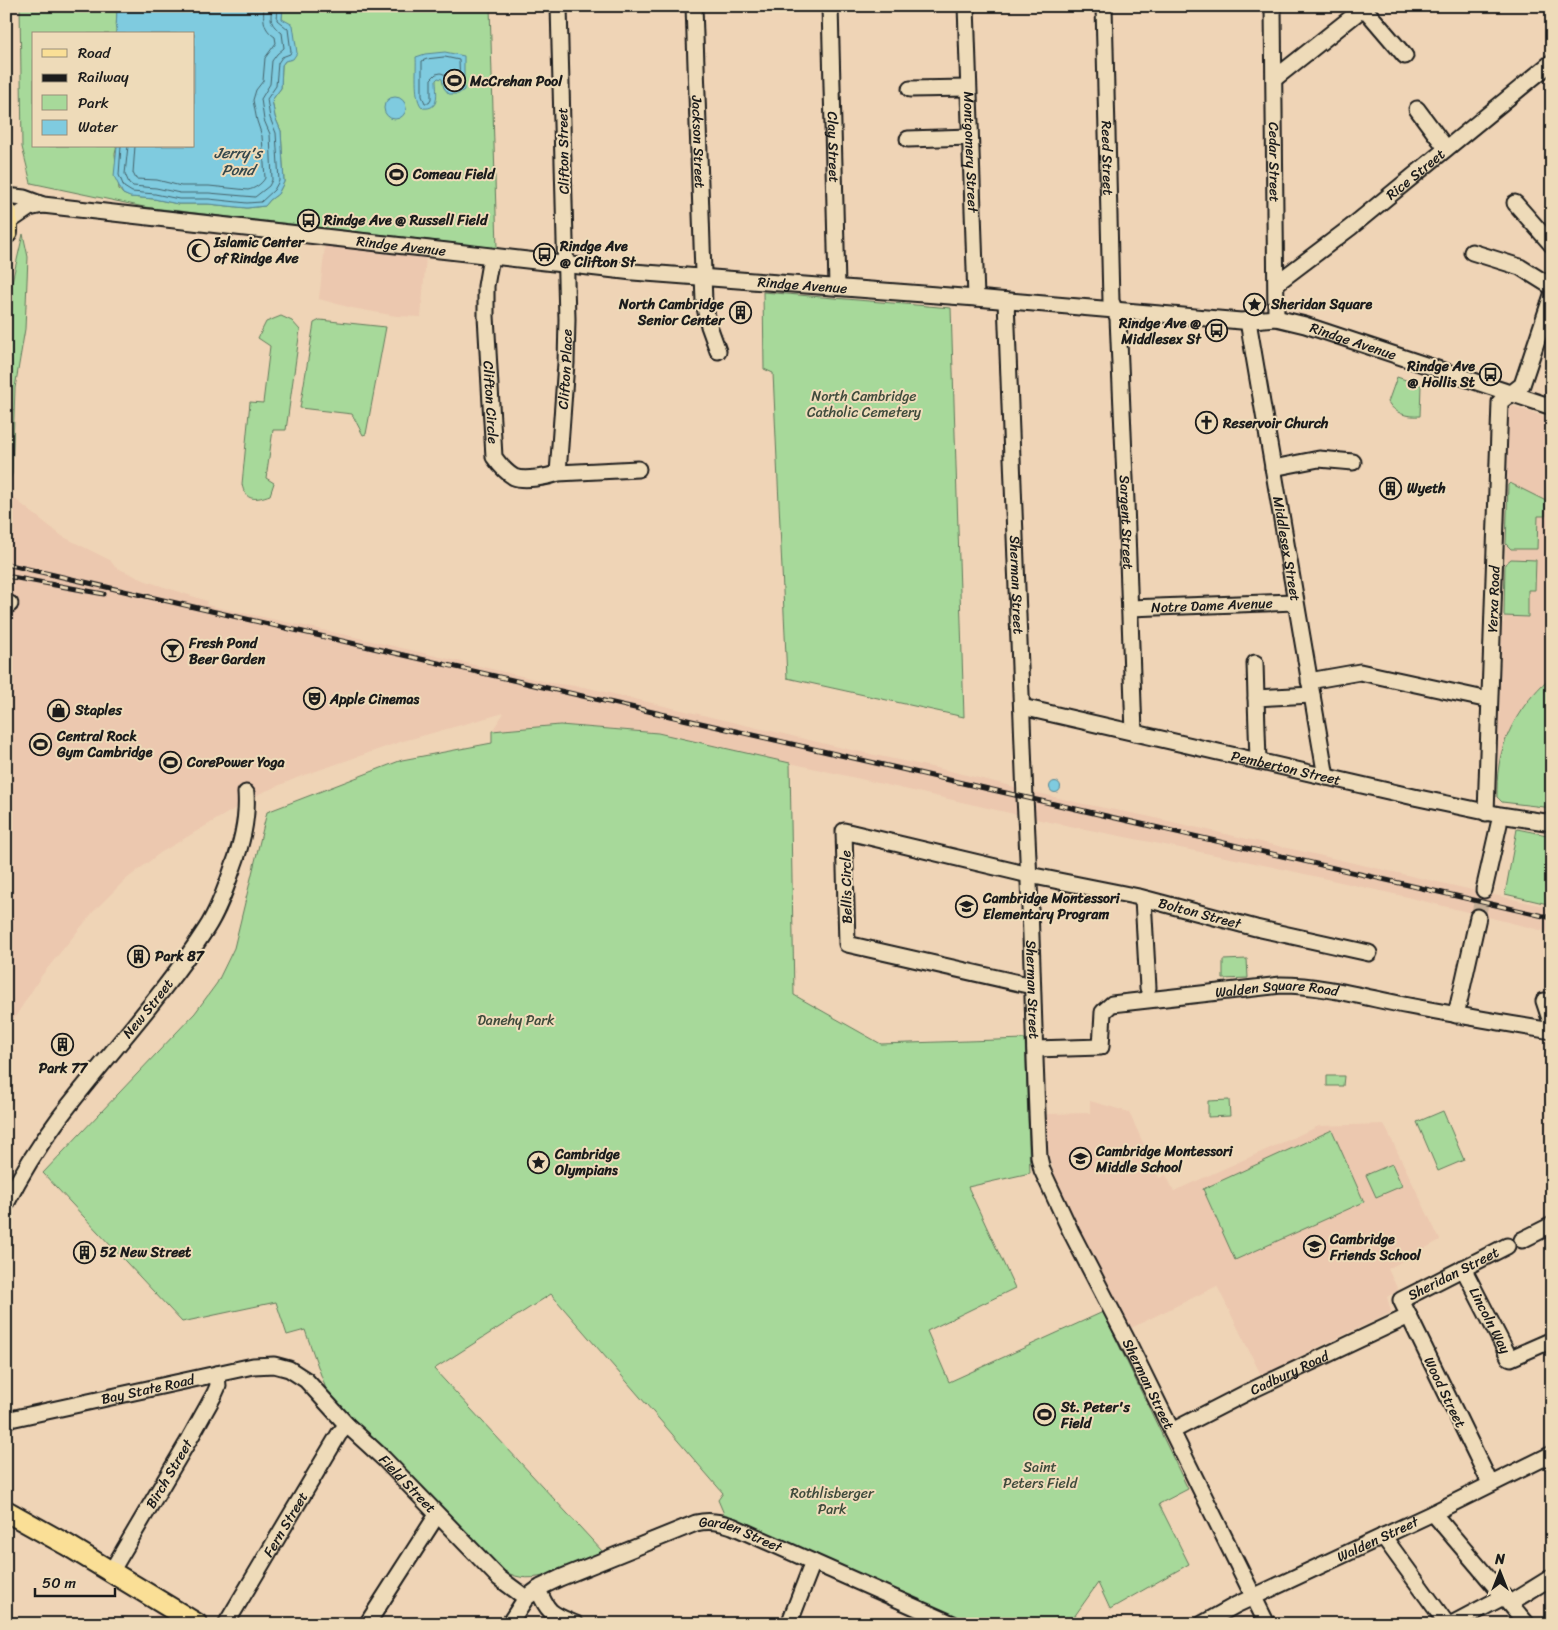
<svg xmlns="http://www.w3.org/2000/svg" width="1558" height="1630" viewBox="0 0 1558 1630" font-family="Sriracha,sans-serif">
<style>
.built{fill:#ecc8af}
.green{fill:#a7d99a;stroke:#627a5b}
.water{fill:#7fcbdf;stroke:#578591}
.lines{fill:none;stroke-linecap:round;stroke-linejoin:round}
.shore{stroke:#44626a;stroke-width:1}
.minor-tunnel{stroke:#c5af97;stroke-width:15;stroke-dasharray:15 8;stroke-linecap:butt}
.minor-casing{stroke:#1c1c1c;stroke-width:19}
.major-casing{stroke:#1c1c1c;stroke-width:24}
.highway-casing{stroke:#1c1c1c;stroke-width:26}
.minor{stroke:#eedbb9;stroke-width:15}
.major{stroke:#fadf96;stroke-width:20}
.highway{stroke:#fadf96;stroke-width:22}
.rail-casing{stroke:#1c1c1c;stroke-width:5}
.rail{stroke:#eedbb9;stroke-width:3;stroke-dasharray:9;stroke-linecap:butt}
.labels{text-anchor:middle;stroke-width:4;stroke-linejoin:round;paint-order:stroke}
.poi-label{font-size:14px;font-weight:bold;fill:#1c1c1c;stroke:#eedbb9;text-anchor:start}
.street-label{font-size:14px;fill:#1c1c1c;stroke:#eedbb9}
.park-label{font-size:14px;fill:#3f4b3c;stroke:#eedbb9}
.water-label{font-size:15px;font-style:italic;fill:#35484d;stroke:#eedbb9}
</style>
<rect width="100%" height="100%" fill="#efd4b6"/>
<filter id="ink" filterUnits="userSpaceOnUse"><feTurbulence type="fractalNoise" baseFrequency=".02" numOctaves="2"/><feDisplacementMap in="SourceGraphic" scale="10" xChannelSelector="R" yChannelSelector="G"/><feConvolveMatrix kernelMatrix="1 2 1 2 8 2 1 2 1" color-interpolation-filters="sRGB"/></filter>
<g filter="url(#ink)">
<path class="built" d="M325,246L426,256L421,317L396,316L352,308L319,299Z
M1513,406L1552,419V676L1529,699L1516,719L1507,737L1498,768L1502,623H1504L1509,408Z
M6,492L62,536L110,560L115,567L146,581L207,601L206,605L346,635L551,683L584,687L851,750L950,771L1079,803L1146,816L1552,908V933L1403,896L1250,862L1045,821L658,733L560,725L492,731L504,713L400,742L299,777L261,793L160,853L124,881L94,911L42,975L6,1031Z
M1090,1101L1129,1112L1159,1178L1166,1175L1174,1191L1319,1126L1384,1124L1440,1240L1388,1269L1398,1290L1387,1297L1391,1311L1390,1313L1308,1352L1262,1377L1217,1286L1131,1328L1121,1312L1059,1189L1049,1156L1047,1114L1090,1113Z
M156,1613L175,1624H150Z"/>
<path class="green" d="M20,6H117L116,34H34V146H117L115,154L119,189L123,194L131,197L154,199L178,204H208L247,208L265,206L270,200L278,194L284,182L281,131L275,117L272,100L281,88L282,65L285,61L282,19L283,6H490L497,248L144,207L31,183L22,147Z
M23,234L28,257L25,329L15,388L12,474L6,494V308Z
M763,292L951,308L964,717L787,678L773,373L764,369Z
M281,316L292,321L300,330L286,430H273L266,478L274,483L270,495C256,500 245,502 242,484L250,402L263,403L270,346L258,338L266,322Z
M320,320L386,327L366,434L363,435L352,414L300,408L314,323Z
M1397,377L1421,385L1420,416C1407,417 1395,414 1388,402Z
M1510,483L1546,501L1545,516H1538L1537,549H1511L1506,544L1508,485Z
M1511,559L1536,560L1535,590H1528V617L1504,616L1505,564Z
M1552,676V808L1502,802L1497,797C1497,787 1497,776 1499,765C1504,731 1526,698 1552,676Z
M560,725L658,733L790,763L794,995L881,1044L1025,1039L1030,1173L968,1187L1015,1288L927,1331L949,1382L1103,1312L1188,1489L1159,1504L1189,1564L1110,1609L1098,1583L1069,1624H972L724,1514L718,1500L723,1493L551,1294L434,1369L603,1552C577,1563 538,1587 510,1574C505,1572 501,1568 497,1565L327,1392L305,1330L287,1335L276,1302L182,1322L43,1173L195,1013L217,983L234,948L267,812L402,760L492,743V731Z
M1517,829L1552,836V905L1505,894Z
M1247,959L1248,978L1223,979V960Z
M1327,1076H1344L1343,1086H1327Z
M1229,1100L1230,1116L1208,1117V1101Z
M1443,1111L1464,1160L1438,1171L1417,1122Z
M1332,1130L1364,1202L1235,1260L1203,1189Z
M1392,1164L1402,1186L1376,1197L1366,1175Z"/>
<path class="water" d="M117,6H283L282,19L293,25L297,53L293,59L285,61L282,65L281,88L272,100L275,117L281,131L284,182L278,194L270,200L265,206L247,208L208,204H178L154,199L130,197L123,194L114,176L117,146H194V34H116Z
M445,52L464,56V90L458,94H449L444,88L442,79L438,78L436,80C436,92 441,110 423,108C413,100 417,70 416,57L425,54Z
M384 108a11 11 0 1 1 22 0a11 11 0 1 1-22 0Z
M1049.5 787a5.5 5.5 0 1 1 11 0a5.5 5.5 0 1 1-11 0Z"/>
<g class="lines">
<path class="shore" d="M445,57L459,60L460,87L457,89H450L446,75L441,73L436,74L431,79V100L429,103H425L422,96V61L427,59Z
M121,146L119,175L124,187L132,192L155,194L179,199H209L247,203L261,202L274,190L279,181L276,133L270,118L267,99L276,86L278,63L282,57L290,54L291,52L288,29L277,20L278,6
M128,146L125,174L129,183L133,186L156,188L180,193H209L255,197L269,186L272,180L270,134L264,120L261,99L270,84L272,61L277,54L284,48L282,33C270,24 270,21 272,6
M135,146L133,173L136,179L157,180L181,186H209L248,190C254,189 262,184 265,178L262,136L257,121L253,100L256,90L263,81L265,58L276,43L275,37C263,29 263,20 264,6"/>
<path class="minor-tunnel" d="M1478,917L1484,890"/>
<defs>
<g id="minor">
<path id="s1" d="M694,6L704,303L709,326L718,351"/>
<path id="s2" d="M830,6L837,287"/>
<path id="s3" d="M966,6L976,298"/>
<path id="s4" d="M1104,6L1111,301L1118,318L1126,502L1134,733"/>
<path id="s5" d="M1273,6L1276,318"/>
<path d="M1364,8L1405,56"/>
<path d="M1274,79L1366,6"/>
<path d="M910,89L968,88"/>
<path d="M1417,109L1446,148"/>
<path d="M908,139L970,137"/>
<path id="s6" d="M6,196L24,198L43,205L633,272L976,298L1241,321L1276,318L1305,325L1552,407"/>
<path d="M1515,203L1552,245"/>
<path d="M7,223L29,208L43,205"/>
<path d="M1472,252L1520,267L1552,287"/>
<path id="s7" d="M491,257L486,286V316L494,457C499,464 507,473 514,477C524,481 549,477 558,473L638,469"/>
<path id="s8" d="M1277,283L1351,227L1552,62"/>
<path id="s9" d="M1006,301L1025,798C1032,917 1033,1037 1039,1157L1042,1170L1071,1232L1127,1340L1267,1624"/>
<path id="s10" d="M1248,321L1326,777"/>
<path d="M1273,468L1319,459L1353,462"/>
<path id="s11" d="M558,473L566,363L567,319L559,6"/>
<path d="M6,603L10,604"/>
<path id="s12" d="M1130,608L1295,602"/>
<path d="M1255,663L1256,698"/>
<path d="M1309,681L1360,672L1489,700"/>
<path id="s13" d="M1022,707L1414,797L1500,815L1552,823"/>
<path d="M1258,761L1256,698L1312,695"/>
<path id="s14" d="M1486,813L1500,402L1522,385L1552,295"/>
<path d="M1484,890L1499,824"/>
<path d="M1143,899L1148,988"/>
<path id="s15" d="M1032,986L847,944L844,831L1029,875L1139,897L1256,928L1369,953"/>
<path d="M1552,1002L1544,1001L1552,1025"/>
<path d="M1456,1015L1478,917"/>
<path id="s16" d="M1035,1049L1101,1047L1103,1012L1112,1004L1281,985C1324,985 1367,998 1409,1006C1456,1015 1504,1023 1552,1031"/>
<path id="s17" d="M6,1204C21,1174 40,1144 60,1117C108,1054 163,996 206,929C218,911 226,888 233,867C242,843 248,818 246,793"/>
<path d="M1522,1240L1552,1225"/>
<path id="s18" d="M1463,1268L1509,1357L1511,1358L1552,1340"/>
<path id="s19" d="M6,1420L253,1366L274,1365L289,1369L306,1380L347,1425L384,1459L499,1578L526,1598"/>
<path id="s20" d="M1172,1431L1248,1392L1409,1316"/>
<path id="s21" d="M1490,1483L1401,1300L1507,1246"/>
<path d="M1433,1513L1527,1624"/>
<path d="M1383,1536L1447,1624"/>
<path id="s22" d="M111,1572L190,1438L214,1395L218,1386L217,1374"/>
<path d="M538,1589C548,1614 552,1614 576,1624"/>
<path d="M1510,1603L1552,1577"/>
<path id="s23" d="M226,1624L339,1434L347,1425"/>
<path d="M367,1624L437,1515"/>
<path id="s24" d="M509,1624L526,1598L541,1587L560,1578L696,1523C709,1520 719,1522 732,1526L953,1624"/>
<path d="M789,1624L813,1562"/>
<path id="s25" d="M1202,1624L1236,1605L1433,1513L1552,1454"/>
<path d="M1452,1624L1503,1597"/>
</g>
<path id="major" d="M6,1511L67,1545L197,1624"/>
<path id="highway" d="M6,214V232"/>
</defs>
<use href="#minor" class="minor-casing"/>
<use href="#major" class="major-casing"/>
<use href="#highway" class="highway-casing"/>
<use href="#minor" class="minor"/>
<use href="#major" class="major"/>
<use href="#highway" class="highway"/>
<defs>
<path id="rail" d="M6,564L1552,918
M6,576L104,594"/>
</defs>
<use href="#rail" class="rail-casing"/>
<use href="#rail" class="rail"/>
</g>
</g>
<defs>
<symbol id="stadium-ring" viewBox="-11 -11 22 22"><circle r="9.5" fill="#eedbb9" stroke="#1c1c1c" stroke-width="1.5"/><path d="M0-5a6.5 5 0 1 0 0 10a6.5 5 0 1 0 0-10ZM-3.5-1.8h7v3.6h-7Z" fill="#1c1c1c"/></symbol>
<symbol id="bus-ring" viewBox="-11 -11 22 22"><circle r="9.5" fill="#eedbb9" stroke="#1c1c1c" stroke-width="1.5"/><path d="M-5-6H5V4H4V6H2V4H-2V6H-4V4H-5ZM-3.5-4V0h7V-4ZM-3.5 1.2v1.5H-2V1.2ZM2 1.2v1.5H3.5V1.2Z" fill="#1c1c1c"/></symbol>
<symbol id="mosque-ring" viewBox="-11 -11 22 22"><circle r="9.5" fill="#eedbb9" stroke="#1c1c1c" stroke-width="1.5"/><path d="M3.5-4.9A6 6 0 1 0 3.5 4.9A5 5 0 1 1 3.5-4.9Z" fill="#1c1c1c"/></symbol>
<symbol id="sight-ring" viewBox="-11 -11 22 22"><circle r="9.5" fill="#eedbb9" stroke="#1c1c1c" stroke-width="1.5"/><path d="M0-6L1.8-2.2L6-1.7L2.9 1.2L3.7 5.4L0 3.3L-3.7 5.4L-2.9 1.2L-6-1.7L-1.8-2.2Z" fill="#1c1c1c"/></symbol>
<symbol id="building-ring" viewBox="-11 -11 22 22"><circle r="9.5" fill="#eedbb9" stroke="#1c1c1c" stroke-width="1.5"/><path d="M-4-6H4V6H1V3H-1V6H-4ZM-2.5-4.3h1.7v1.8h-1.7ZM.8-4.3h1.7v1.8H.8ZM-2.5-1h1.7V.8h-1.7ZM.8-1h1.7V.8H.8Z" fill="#1c1c1c"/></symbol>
<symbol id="church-ring" viewBox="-11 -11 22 22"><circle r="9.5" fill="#eedbb9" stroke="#1c1c1c" stroke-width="1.5"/><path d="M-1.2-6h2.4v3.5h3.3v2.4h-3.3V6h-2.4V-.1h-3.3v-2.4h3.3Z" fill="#1c1c1c"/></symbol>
<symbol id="bar-ring" viewBox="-11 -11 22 22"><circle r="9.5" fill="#eedbb9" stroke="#1c1c1c" stroke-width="1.5"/><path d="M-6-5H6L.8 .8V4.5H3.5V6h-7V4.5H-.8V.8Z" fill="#1c1c1c"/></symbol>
<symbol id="theatre-ring" viewBox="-11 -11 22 22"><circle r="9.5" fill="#eedbb9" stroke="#1c1c1c" stroke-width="1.5"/><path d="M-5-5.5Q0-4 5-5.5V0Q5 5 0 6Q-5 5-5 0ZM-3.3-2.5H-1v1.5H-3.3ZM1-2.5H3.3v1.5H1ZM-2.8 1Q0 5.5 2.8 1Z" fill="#1c1c1c"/></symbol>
<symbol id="shop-ring" viewBox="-11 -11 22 22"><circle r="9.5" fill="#eedbb9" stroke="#1c1c1c" stroke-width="1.5"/><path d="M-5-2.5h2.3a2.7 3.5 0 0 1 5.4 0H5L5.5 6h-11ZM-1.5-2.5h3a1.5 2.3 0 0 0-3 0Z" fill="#1c1c1c"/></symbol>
<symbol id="school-ring" viewBox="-11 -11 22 22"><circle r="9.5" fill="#eedbb9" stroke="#1c1c1c" stroke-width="1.5"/><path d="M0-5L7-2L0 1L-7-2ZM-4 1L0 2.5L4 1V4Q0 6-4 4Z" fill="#1c1c1c"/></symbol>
</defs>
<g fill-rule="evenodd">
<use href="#stadium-ring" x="442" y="68" width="25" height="25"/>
<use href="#stadium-ring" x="384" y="162" width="25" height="25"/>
<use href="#bus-ring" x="296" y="208" width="25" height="25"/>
<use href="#mosque-ring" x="186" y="238" width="25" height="25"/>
<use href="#bus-ring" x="532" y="242" width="25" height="25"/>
<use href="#sight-ring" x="1242" y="292" width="25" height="25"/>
<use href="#building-ring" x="728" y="300" width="25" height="25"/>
<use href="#bus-ring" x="1204" y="318" width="25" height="25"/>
<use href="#bus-ring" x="1478" y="362" width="25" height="25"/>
<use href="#church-ring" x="1194" y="410" width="25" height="25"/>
<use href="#building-ring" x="1378" y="476" width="25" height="25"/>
<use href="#bar-ring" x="160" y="638" width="25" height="25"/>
<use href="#theatre-ring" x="302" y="686" width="25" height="25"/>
<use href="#shop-ring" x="46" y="698" width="25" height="25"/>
<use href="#stadium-ring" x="28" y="732" width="25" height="25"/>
<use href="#stadium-ring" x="158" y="750" width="25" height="25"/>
<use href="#school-ring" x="954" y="894" width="25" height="25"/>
<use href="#building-ring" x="126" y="944" width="25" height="25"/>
<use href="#building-ring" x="50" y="1032" width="25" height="25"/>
<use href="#school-ring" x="1068" y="1146" width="25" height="25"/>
<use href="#sight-ring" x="526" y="1150" width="25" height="25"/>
<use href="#school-ring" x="1302" y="1234" width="25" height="25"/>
<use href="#building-ring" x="72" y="1240" width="25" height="25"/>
<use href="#stadium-ring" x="1032" y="1402" width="25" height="25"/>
</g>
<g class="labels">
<g class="poi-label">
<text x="470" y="86">McCrehan Pool</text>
<text x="413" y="179">Comeau Field</text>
<text x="324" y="225">Rindge Ave @ Russell Field</text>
<text x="214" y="247">Islamic Center<tspan x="214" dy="16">of Rindge Ave</tspan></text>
<text x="560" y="251">Rindge Ave<tspan x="560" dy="16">@ Clifton St</tspan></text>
<text x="724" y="309" text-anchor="end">North Cambridge<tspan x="724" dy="16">Senior Center</tspan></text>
<text x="1271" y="309">Sheridan Square</text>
<text x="1201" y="328" text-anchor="end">Rindge Ave @<tspan x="1201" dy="16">Middlesex St</tspan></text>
<text x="1475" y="371" text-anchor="end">Rindge Ave<tspan x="1475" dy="16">@ Hollis St</tspan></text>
<text x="1223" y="428">Reservoir Church</text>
<text x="1407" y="493">Wyeth</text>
<text x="189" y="648">Fresh Pond<tspan x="189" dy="16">Beer Garden</tspan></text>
<text x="330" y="704">Apple Cinemas</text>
<text x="75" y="715">Staples</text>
<text x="57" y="741">Central Rock<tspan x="57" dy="16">Gym Cambridge</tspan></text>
<text x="187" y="767">CorePower Yoga</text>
<text x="983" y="903">Cambridge Montessori<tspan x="983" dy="16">Elementary Program</tspan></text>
<text x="155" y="961">Park 87</text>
<text x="63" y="1073" text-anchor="middle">Park 77</text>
<text x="1096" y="1156">Cambridge Montessori<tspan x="1096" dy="16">Middle School</tspan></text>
<text x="555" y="1159">Cambridge<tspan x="555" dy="16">Olympians</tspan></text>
<text x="1330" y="1244">Cambridge<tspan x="1330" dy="16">Friends School</tspan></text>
<text x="100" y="1257">52 New Street</text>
<text x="1061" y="1412">St. Peter's<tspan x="1061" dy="16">Field</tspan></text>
</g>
<g class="street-label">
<text dy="5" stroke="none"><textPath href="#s1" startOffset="136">Jackson Street</textPath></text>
<text dy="5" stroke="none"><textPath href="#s2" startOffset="141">Clay Street</textPath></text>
<text transform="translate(563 151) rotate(-91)" y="5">Clifton Street</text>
<text dy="5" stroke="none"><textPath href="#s3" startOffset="146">Montgomery Street</textPath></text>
<text dy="5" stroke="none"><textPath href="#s4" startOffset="152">Reed Street</textPath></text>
<text dy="5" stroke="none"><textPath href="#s5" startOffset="156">Cedar Street</textPath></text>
<text dy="5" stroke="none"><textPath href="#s8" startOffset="176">Rice Street</textPath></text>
<text dy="5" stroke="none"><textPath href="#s6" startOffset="399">Rindge Avenue</textPath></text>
<text dy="5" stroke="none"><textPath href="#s6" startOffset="802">Rindge Avenue</textPath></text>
<text dy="5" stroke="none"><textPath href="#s6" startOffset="1358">Rindge Avenue</textPath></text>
<text dy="5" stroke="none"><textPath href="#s11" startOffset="104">Clifton Place</textPath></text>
<text dy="5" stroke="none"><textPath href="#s7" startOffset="146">Clifton Circle</textPath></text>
<text dy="5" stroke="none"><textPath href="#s4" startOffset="518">Sargent Street</textPath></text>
<text dy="5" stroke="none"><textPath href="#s10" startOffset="231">Middlesex Street</textPath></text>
<text dy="5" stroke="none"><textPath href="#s9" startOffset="284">Sherman Street</textPath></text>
<text dy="5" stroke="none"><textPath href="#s14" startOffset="214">Yerxa Road</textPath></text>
<text dy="5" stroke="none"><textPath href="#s12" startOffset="82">Notre Dame Avenue</textPath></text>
<text dy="5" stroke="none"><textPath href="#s13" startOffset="271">Pemberton Street</textPath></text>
<text transform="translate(846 887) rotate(-91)" y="5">Bellis Circle</text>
<text dy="5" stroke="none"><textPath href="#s15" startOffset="668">Bolton Street</textPath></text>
<text dy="5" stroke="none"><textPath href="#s9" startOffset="689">Sherman Street</textPath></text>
<text dy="5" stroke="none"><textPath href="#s16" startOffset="279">Walden Square Road</textPath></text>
<text dy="5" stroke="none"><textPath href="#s17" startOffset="242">New Street</textPath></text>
<text dy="5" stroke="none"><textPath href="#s21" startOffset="262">Sheridan Street</textPath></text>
<text dy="5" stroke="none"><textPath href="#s18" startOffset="59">Lincoln Way</textPath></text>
<text dy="5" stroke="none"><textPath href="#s20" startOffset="131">Cadbury Road</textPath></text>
<text dy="5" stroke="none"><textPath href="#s9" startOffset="1109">Sherman Street</textPath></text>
<text dy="5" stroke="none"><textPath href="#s19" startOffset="145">Bay State Road</textPath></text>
<text transform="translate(1445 1392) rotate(64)" y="5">Wood Street</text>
<text dy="5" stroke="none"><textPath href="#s22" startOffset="114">Birch Street</textPath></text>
<text dy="5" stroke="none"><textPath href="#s19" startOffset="455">Field Street</textPath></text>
<text dy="5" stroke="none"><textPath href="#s23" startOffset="116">Fern Street</textPath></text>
<text dy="5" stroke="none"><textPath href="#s24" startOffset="264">Garden Street</textPath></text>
<text dy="5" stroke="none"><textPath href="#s25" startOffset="195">Walden Street</textPath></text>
</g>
<g class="park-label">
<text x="864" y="401">North Cambridge<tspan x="864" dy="16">Catholic Cemetery</tspan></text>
<text x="516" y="1025">Danehy Park</text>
<text x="1040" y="1472">Saint<tspan x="1040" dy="16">Peters Field</tspan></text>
<text x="832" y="1498">Rothlisberger<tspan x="832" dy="16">Park</tspan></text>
</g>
<g class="water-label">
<text x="238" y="158">Jerry's<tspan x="238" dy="17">Pond</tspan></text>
</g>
</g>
<rect width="1558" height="1630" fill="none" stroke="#eedbb9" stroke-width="25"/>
<rect x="12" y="12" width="1533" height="1605" fill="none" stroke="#1c1c1c" stroke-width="2" filter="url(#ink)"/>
<rect x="32" y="32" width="162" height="115" fill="#eedbb9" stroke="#9a8f7a"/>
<rect x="42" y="49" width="25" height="8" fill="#fadf96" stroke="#9a8f7a"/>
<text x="78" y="58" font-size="15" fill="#1c1c1c">Road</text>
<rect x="42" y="74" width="25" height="8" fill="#1c1c1c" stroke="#9a8f7a"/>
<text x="78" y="82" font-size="15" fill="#1c1c1c">Railway</text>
<rect x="42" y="95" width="25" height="15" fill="#a7d99a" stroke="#9a8f7a"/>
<text x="78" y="108" font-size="15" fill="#1c1c1c">Park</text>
<rect x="42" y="120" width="25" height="15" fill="#7fcbdf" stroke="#9a8f7a"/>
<text x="78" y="132" font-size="15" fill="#1c1c1c">Water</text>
<g transform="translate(1500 1572)" stroke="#eedbb9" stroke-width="4" paint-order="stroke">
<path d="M0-4L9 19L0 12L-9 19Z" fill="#1c1c1c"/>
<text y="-8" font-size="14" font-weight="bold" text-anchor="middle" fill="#1c1c1c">N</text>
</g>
<path d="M35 1588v8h80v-8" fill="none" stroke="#1c1c1c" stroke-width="2.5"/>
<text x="42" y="1588" font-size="15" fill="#1c1c1c" stroke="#eedbb9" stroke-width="4" paint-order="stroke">50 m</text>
</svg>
